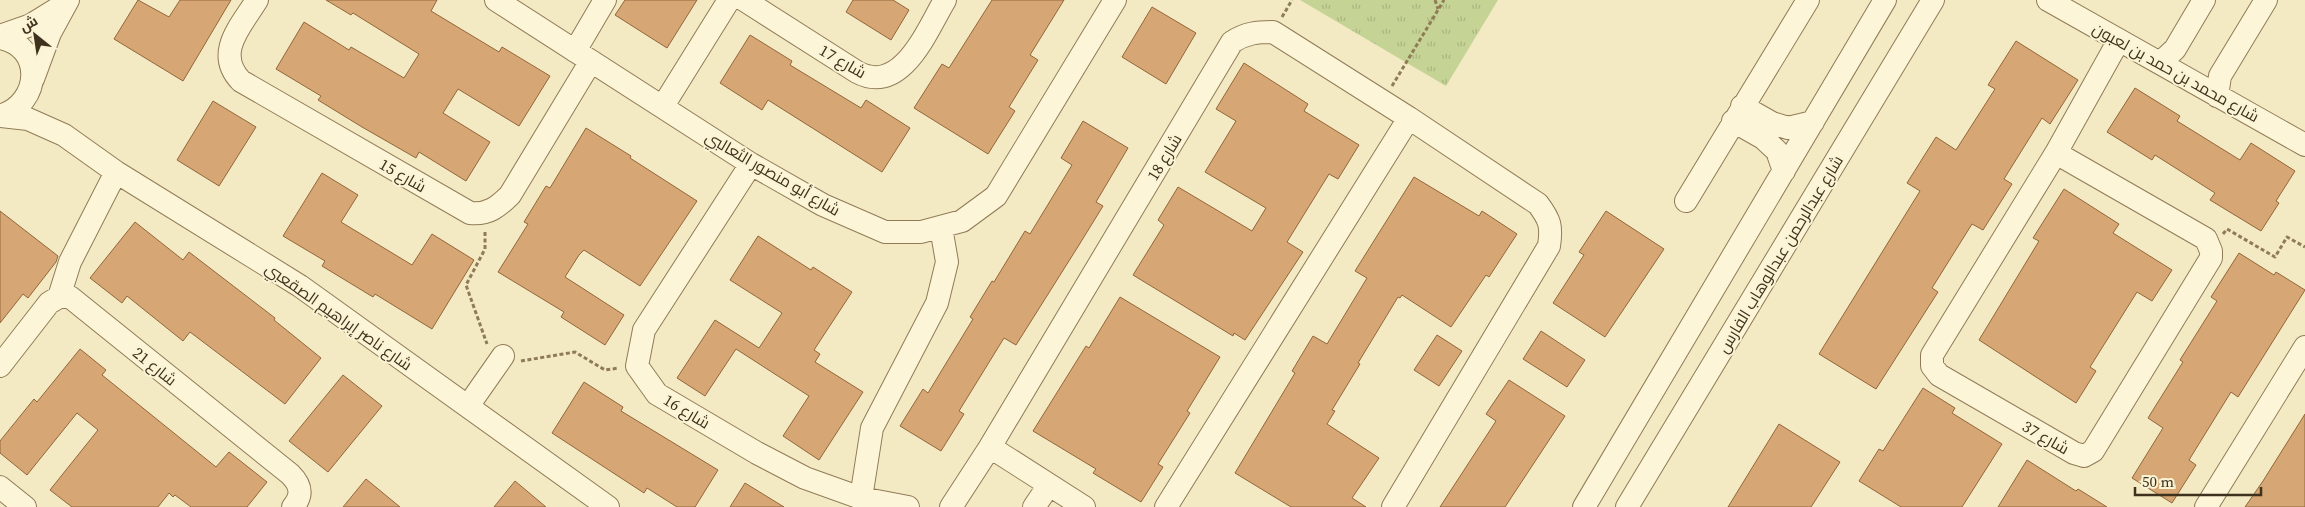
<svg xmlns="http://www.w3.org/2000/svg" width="2305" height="507" viewBox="0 0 2305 507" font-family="'Source Serif 4',Cairo,serif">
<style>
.park{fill:url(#park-tufts)}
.building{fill:#d6a774;stroke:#93663a}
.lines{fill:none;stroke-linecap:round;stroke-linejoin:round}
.minor-casing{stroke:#907b57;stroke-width:24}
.path{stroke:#907b57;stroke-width:3;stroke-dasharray:4 2.5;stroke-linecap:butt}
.minor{stroke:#fdf5d8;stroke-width:22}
.labels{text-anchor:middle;stroke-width:4;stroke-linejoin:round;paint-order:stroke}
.street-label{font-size:16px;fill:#3e311d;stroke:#faf3d4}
</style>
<defs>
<pattern id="park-tufts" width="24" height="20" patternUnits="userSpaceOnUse" patternTransform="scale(1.25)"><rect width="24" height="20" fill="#c5d395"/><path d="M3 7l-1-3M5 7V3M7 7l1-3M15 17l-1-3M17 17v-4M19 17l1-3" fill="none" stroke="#aab680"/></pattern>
</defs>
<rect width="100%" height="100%" fill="#f3eac3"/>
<path class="park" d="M1300,0H1498L1446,86Z"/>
<path class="building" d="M138,0L169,17L180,0H231L183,81L114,39Z
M326,0H437L431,11L499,52L502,47L550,76L519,126L458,89L443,113L490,142L466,181L419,152L416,158L362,127L318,100L321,96L276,69L304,22L349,50L351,47L404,78L419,54L353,13L351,15Z
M625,0H697L667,48L615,15Z
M853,0H893L909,10L891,40L846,12Z
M992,0H1064L1030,55L1038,60L1009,107L1015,111L988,154L914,108L942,64L949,68Z
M1152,7L1196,33L1166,84L1122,57Z
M750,35L792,61L790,65L861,108L866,100L910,128L882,172L768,100L762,110L720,83Z
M2016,41L2078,80L2050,124L2042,118L2004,179L2012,184L1983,230L1972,224L1932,288L1938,292L1876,389L1819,354L1920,191L1907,183L1936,137L1956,150L1995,89L1988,85Z
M1244,63L1308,104L1304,111L1359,145L1338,179L1329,174L1287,242L1303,252L1245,340L1234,333L1233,336L1133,275L1164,225L1158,220L1178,187L1252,231L1266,208L1205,172L1236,121L1216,109Z
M2135,88L2180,116L2177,121L2240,160L2251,143L2295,171L2276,201L2279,203L2261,231L2210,200L2215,193L2155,155L2152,160L2107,132Z
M213,101L256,127L219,186L177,160Z
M1083,121L1128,148L1096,202L1103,206L1079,245L1016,345L1004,338L959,411L964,414L941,451L900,426L923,389L928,393L973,319L970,317L992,281L994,282L1025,231L1030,234L1072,165L1061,158Z
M586,128L631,156L630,158L697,201L640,286L584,250L579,255L565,277L624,315L605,345L561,317L564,312L498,272L528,224L524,222L546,186L550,188Z
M322,173L358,195L341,222L412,265L432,234L474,260L432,329L375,294L373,297L322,266L325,261L283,236Z
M1414,177L1479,216L1482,211L1517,234L1489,277L1486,275L1451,327L1402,295L1400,298L1398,297L1358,363L1360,364L1332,410L1335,411L1327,424L1379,458L1352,498L1366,507H1291L1235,473L1295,373L1292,371L1313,336L1327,344L1367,278L1355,271Z
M2064,189L2119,224L2113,233L2172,270L2152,301L2137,292L2090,367L2096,371L2076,403L1979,340L2039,241L2033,238Z
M0,211L58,256L56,262L28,298L23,294L0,323Z
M1606,211L1664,249L1605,337L1553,303L1584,255L1579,252Z
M135,222L183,260L189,252L275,318L274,320L321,358L285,404L190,332L183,341L127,296L122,303L90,278Z
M758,236L811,270L813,267L852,292L814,350L820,354L815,362L863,392L819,460L783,436L809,396L736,349L705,396L677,378L715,320L759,348L782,313L730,280Z
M2239,253L2274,275L2276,272L2305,290L2238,397L2231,392L2189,460L2196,465L2172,503L2132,478L2163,428L2148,418L2183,362L2180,360L2217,301L2211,297Z
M1120,297L1220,357L1187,411L1190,413L1158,464L1163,467L1141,502L1093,473L1096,469L1033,431L1086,346L1089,348Z
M1541,331L1585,360L1567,387L1523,359Z
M1437,335L1462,351L1439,386L1414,370Z
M80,349L106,370L102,375L216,467L229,452L267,482L247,507H191L175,495L173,497L169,493L158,507H72L50,490L98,430L77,413L27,475L0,453V441L34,399L37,402Z
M343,375L382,406L328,472L289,441Z
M1509,380L1565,416L1505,507H1440L1496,421L1486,414Z
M584,382L623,407L621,411L718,470L695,507H677L647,488L644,493L552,433Z
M1923,388L1955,408L1952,413L2002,444L1962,507H1901L1859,481L1879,449L1883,451Z
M2305,414V507H2245L2263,481Z
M1779,424L1840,462L1811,507H1728Z
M2027,460L2076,491L2078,489L2107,507H1998Z
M366,479L400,507H343Z
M515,481L546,507H494Z
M745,483L784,507H730Z"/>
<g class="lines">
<defs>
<path id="minor" d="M257,0C241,26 214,53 241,81L470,213C488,215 498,207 510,195L591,61
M496,0L751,164L823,205L885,232H921L962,221L996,196L1115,0
M744,0L857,72C902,96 927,30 945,0
M2048,0L2305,145
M0,36L31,25L65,4
M0,38C44,46 42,103 0,116
M575,51L605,0
M2160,63L2175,49L2204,0
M33,79L50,33L68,0
M2217,96L2220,76L2266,0
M663,106L729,0
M1742,106L1772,123L1788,128L1813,122
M0,116L28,119L64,135L116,172L300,286L608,507
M1733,121L1763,138L1777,151L1784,171
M2056,153L2206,239L2211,251V258L2093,451L2084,456L2074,453L1939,375L1932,366V355L2056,153L2119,40
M751,164L644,330L637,366L657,394L757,453L805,478L861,498L908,507
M1686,201L1808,0
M59,297L70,262L116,172
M0,366L49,303L59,297H70L290,474C301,485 303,495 293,507
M468,406L503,356
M990,447L1084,507
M0,487L25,507
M861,498L872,428L937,303L947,262L941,227
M951,507L990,447L1232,42C1246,33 1257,32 1273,32L1409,118L1538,204C1550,220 1552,226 1549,246L1393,507
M1034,507L1049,485
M1166,507L1409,118
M1584,507L1885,0
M1627,507L1933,0
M2206,507L2305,347"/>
</defs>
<use href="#minor" class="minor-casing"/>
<path class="path" d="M1435,0L1438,9
M1282,17L1292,0
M1392,86L1444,0
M485,232V249L466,285L487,344
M2223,234L2227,229L2275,257L2287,237L2305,247
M521,361L575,352L605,370L619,368"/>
<use href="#minor" class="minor"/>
</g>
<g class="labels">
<g class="street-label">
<text transform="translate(843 61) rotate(30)" y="6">شارع 17</text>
<text transform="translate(2176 72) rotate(29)" y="6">شارع محمد بن حمد بن لعبون</text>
<text transform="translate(1164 157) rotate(-59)" y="6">شارع 18</text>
<text transform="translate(773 173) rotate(30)" y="6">شارع أبو منصور الثعالبي</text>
<text transform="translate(403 175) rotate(30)" y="6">شارع 15</text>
<text transform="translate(1780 254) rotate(-59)" y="6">شارع عبدالرحمن عبدالوهاب الفارس</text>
<text transform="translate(339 316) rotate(35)" y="6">شارع ناصر إبراهيم الصقعبي</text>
<text transform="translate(155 366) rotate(39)" y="6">شارع 21</text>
<text transform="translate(687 411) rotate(31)" y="6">شارع 16</text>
<text transform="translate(2046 437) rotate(30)" y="6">شارع 37</text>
</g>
</g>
<g transform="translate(35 35) rotate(330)" stroke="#faf3d4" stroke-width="4" paint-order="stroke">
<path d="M0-4L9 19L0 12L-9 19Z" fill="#3e311d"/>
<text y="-8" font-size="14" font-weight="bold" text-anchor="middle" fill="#3e311d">ش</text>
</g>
<path d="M2135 487v8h126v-8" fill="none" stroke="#3e311d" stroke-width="2.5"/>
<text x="2142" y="487" font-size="15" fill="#3e311d" stroke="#faf3d4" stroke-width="4" paint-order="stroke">50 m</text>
</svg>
